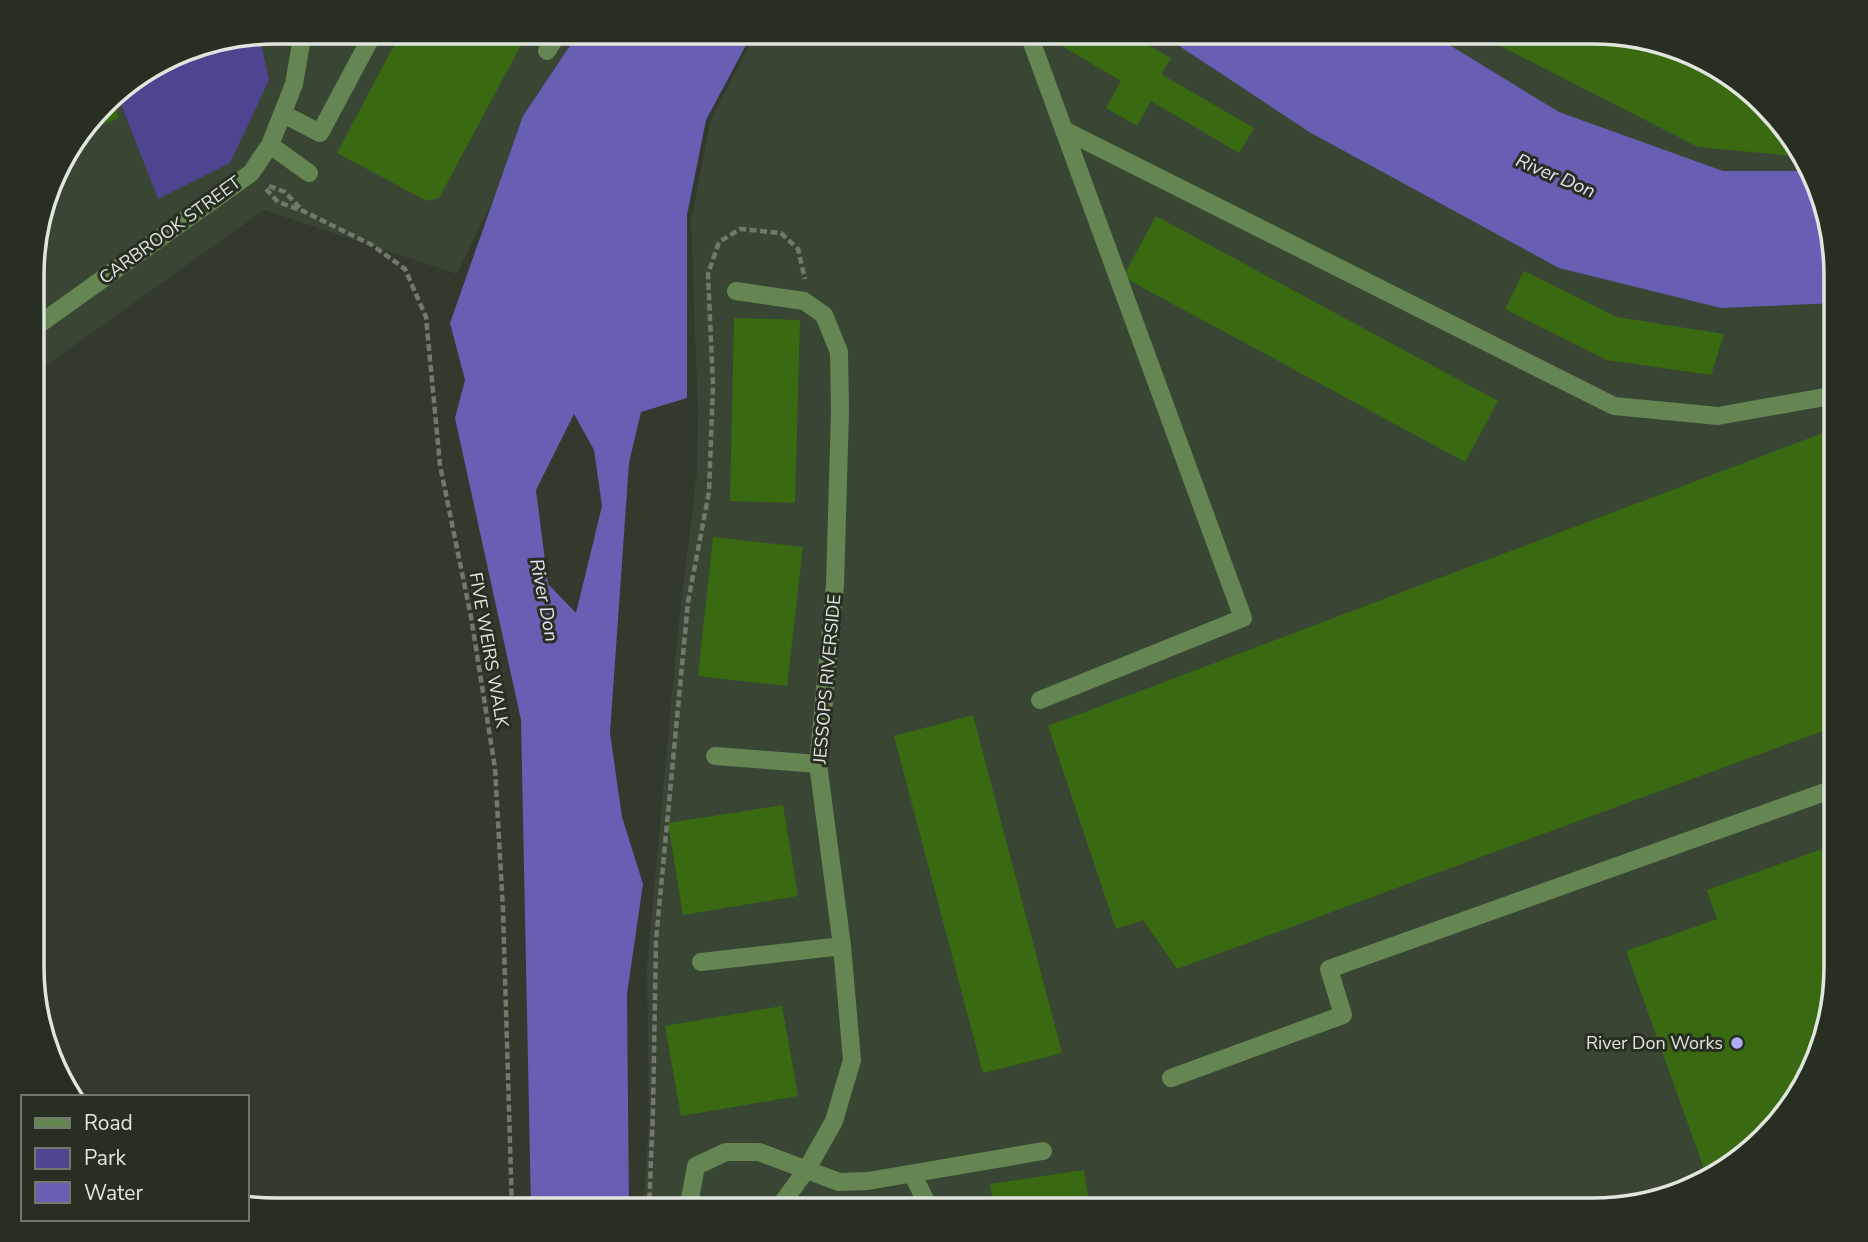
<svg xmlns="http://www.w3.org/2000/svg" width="1868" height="1242" viewBox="0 0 1868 1242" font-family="'Nunito Sans',sans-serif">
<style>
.built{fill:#394633}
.green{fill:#4e4590}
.water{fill:#675fb3;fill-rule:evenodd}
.building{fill:#396a11}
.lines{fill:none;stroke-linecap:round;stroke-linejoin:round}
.path{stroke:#71796d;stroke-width:4.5;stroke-dasharray:7 3.5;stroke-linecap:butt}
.minor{stroke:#658652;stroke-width:18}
.poi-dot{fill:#b1adfa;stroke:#272f22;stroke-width:2.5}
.labels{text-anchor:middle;stroke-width:6;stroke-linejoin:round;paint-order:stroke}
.street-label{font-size:18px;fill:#e0e6de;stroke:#272f22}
.poi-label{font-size:18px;fill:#e0e6de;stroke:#272f22;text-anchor:end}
.water-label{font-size:19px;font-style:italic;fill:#e0e0f7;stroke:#272f22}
.rim{fill:none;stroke:#e0e6de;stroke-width:3.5}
</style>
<rect width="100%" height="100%" fill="#313a2c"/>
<path class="built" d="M275,32H596L533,118L457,274L264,210L34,374V243L57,167L114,92L182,50Z
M735,32H1594L1671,44L1729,73L1804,153L1836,259V983L1795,1103L1715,1178L1609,1210H643L649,1121L647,966L677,639L697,471L698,410L691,222L710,122L750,44Z"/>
<path class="green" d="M253,36L261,44L269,80L230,163L158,199L116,91L182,50Z"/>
<path class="water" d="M579,32H753L706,120L687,215V398L641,412L629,463L610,733L622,817L643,884L627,994L629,1210H531L521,720L455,418L465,380L450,323L523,116ZM574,414L594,450L602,506L576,613L548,584L536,490Z
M1158,32H1428L1559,112L1723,171H1809L1836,259V303L1721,308L1559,268L1311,133Z"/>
<path class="building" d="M401,32H528L439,198L427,201L337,153Z
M1054,32H1125L1171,58L1161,74L1254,128L1239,153L1151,101L1137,126L1106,108L1121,81L1050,39Z
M1473,32H1594L1671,44L1729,73L1797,146L1792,156L1698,147Z
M111,96L119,118L83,132Z
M1156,216L1498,401L1465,462L1123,277Z
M1524,271L1617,317L1724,334L1711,375L1607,360L1505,309Z
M734,318L800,320L795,503L730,501Z
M1836,428V726L1177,969L1143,920L1116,929L1048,726Z
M713,537L803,547L787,686L698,676Z
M973,715L1062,1053L983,1073L894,736Z
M783,805L798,896L683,915L668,823Z
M1836,844V983L1795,1103L1727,1167L1706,1174L1626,951L1717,919L1707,890Z
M782,1006L798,1096L681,1116L665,1026Z
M1084,1170L1090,1210H994L990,1184Z"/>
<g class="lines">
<path class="path" d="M269,186L285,192L301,209
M266,189L278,202L303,211L372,245L405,269L426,317L440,465L471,617L495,768L503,910L512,1210
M649,1210L653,1110L656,940L688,602L709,492L713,385L708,274L719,242L740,229L781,233L798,249L805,279"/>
<path class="minor" d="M1028,32L1243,618L1040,700
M547,51L559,32
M283,114L320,133L374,32
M1064,130L1614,406L1718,416L1836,395
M270,145L309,173
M736,291L804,301L824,315L839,352L840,411L835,585L818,764L842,946L852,1060L834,1121L807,1169L777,1210
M34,328L251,173L270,145L294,84L303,32
M715,756L818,764
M701,962L842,946
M1171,1078L1343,1015L1329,969L1836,788
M913,1175L930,1210
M688,1210L696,1166L726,1152H759L839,1182L868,1181L1043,1151"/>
</g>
<circle class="poi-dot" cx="1737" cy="1043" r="7"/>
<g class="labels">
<g class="street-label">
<text transform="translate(170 230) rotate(-36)" y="6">CARBROOK STREET</text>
<text transform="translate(489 650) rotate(80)" y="6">FIVE WEIRS WALK</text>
<text transform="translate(827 679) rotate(-85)" y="6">JESSOPS RIVERSIDE</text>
</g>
<g class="poi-label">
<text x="1723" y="1049">River Don Works</text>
</g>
<g class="water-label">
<text transform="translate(1556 175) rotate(23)" y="7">River Don</text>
<text transform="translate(545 600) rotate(79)" y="7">River Don</text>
</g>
</g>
<path d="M0 0H1868V1242H0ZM275 44H1593A231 231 0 0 1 1824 275V967A231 231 0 0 1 1593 1198H275A231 231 0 0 1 44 967V275A231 231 0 0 1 275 44Z" fill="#272f22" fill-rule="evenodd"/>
<path class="rim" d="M275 44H1593A231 231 0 0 1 1824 275V967A231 231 0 0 1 1593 1198H275A231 231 0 0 1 44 967V275A231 231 0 0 1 275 44Z"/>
<rect x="21" y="1095" width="228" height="126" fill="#272f22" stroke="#71786d" stroke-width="2"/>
<rect x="35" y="1118" width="35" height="10" fill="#658652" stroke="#71786d" stroke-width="2"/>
<text x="84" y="1130" font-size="21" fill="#e0e6de">Road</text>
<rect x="35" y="1148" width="35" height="21" fill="#4e4590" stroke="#71786d" stroke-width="2"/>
<text x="84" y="1165" font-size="21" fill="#e0e6de">Park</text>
<rect x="35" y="1182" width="35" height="21" fill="#675fb3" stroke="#71786d" stroke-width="2"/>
<text x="84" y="1200" font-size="21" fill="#e0e6de">Water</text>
</svg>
